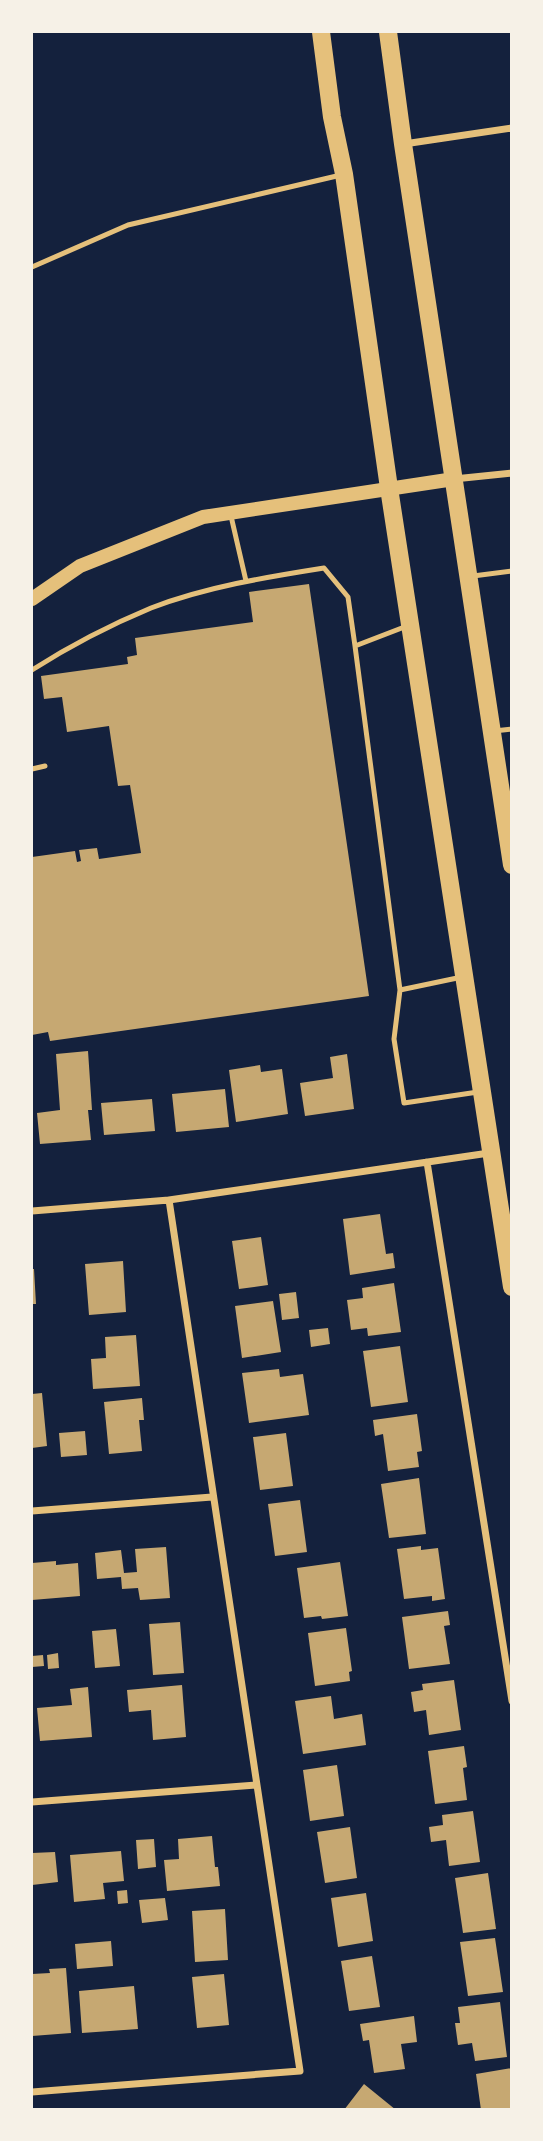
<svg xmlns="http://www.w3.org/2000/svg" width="543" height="2141" viewBox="0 0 543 2141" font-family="Raleway,sans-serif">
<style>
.building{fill:#c6a872}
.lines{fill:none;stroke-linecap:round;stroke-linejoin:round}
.service{stroke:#e5c07b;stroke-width:5}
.minor{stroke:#e5c07b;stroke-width:7}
.secondary{stroke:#e5c07b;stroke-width:14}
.primary{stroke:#e5c07b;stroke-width:18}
</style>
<rect width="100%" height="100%" fill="#14213d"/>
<path class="building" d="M309,584L369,996L50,1041L48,1032L32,1035V857L75,851L77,862L81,861L79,850L97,848L99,859L141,853L130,785L118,786L109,726L67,732L62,697L44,699L41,676L128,664L127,657L137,655L135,638L253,622L249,592Z
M88,1051L92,1110H88L91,1140L40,1144L37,1113L60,1110L56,1054Z
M347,1054L354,1109L305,1116L300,1083L333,1078L330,1057Z
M260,1065L261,1072L282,1069L288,1114L236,1122L229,1070Z
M225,1089L229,1127L176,1132L172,1094Z
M152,1099L155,1131L104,1135L101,1103Z
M380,1214L386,1254L393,1253L395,1268L350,1275L343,1219Z
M261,1237L268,1285L239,1289L232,1241Z
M123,1261L126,1312L89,1315L85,1264Z
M32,1269H34L36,1304H32Z
M394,1283L401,1332L368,1336L367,1328L351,1330L347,1300L363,1298L362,1288Z
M296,1292L299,1318L282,1320L279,1294Z
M273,1301L281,1352L242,1358L235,1306Z
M328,1328L330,1344L311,1347L309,1330Z
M136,1335L140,1386L93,1389L91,1359L106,1358L105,1337Z
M400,1346L408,1402L371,1407L363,1351Z
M279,1369L280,1377L303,1374L309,1415L249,1423L242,1373Z
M42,1393L47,1446L32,1448V1394Z
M142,1398L144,1420H139L142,1451L109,1454L104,1402Z
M417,1414L422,1451L417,1452L419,1467L388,1471L383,1434L375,1436L373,1420Z
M85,1431L87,1455L61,1457L59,1433Z
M286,1433L293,1486L260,1490L253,1437Z
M419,1478L426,1534L389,1538L381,1484Z
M300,1500L307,1552L275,1556L268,1504Z
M421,1546V1550L438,1548L445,1599L432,1601V1596L404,1599L397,1549Z
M166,1547L170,1598L140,1600L138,1588L122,1589L121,1577L97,1579L95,1553L121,1550L124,1573L137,1572L135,1549Z
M56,1561V1565L78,1563L80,1596L32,1600V1563Z
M340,1562L348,1616L322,1619L321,1616L304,1618L297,1568Z
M448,1611L450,1625L444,1626L450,1664L409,1669L402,1617Z
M180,1622L184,1673L153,1675L149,1624Z
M346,1628L352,1671L349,1672L350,1681L315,1686L308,1633Z
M116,1629L120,1666L95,1668L92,1631Z
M58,1653L59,1668L48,1669L47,1655Z
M43,1655L44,1666L32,1667V1656Z
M454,1680L461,1730L429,1735L426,1710L414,1712L411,1692L423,1690L422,1684Z
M182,1685L186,1737L153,1740L151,1710L129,1712L127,1690Z
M88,1687L92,1737L40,1741L37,1708L72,1705L70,1689Z
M331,1696L334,1719L362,1714L366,1745L303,1754L295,1701Z
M464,1746L467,1767L463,1768L467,1800L435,1804L428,1751Z
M337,1765L344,1816L310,1821L303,1770Z
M473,1811L480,1862L449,1866L446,1840L431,1842L429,1827L443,1825L442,1815Z
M350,1827L357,1878L325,1883L317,1832Z
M212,1836L215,1867H218L220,1886L167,1891L164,1860L179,1859L178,1839Z
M154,1839L156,1867L138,1869L136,1840Z
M121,1851L124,1881L103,1883L105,1899L74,1902L70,1855Z
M55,1852L58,1882L32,1885V1853Z
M488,1873L496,1929L463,1933L455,1878Z
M127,1890L128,1903L118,1904L117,1891Z
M366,1893L373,1941L338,1947L331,1898Z
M165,1898L168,1920L142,1923L139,1900Z
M225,1909L228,1960L195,1962L192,1911Z
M495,1938L503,1992L468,1996L460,1942Z
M111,1941L113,1966L77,1969L75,1944Z
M372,1956L380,2007L349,2011L341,1961Z
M66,1968L71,2033L32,2036V1974L50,1973L49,1969Z
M224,1974L229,2025L197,2028L192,1977Z
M134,1986L138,2029L82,2033L79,1991Z
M500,2002L507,2057L475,2061L472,2043L458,2045L455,2023H460L458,2007Z
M414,2016L417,2042L401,2044L405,2069L374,2073L369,2040L363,2041L360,2024Z
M512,2068V2110H481L476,2074Z
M364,2084L396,2110H344Z"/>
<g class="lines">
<path class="service" d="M32,267L128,225L341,175
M231,516L246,581
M473,576L512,571
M407,626L355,646L400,990L462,977
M32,670C68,647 110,625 151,608C205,587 267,577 324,568L348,597L355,646
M494,731L512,729
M32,769L45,766
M400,990L394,1039L404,1103L478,1092"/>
<path class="minor" d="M404,144L512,128
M454,479L512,473
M427,1162L512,1701
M32,1211L169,1200L489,1153
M32,1511L212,1497
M32,1802L257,1785
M32,2092L300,2071L169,1200"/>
<path class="secondary" d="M32,599L80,566L203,517L454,479"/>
<path class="primary" d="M321,32L332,117L344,174L389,488L512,1287
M388,32L403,144L512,865"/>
</g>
<rect width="543" height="2141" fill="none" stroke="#f6f1e7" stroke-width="66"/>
</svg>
